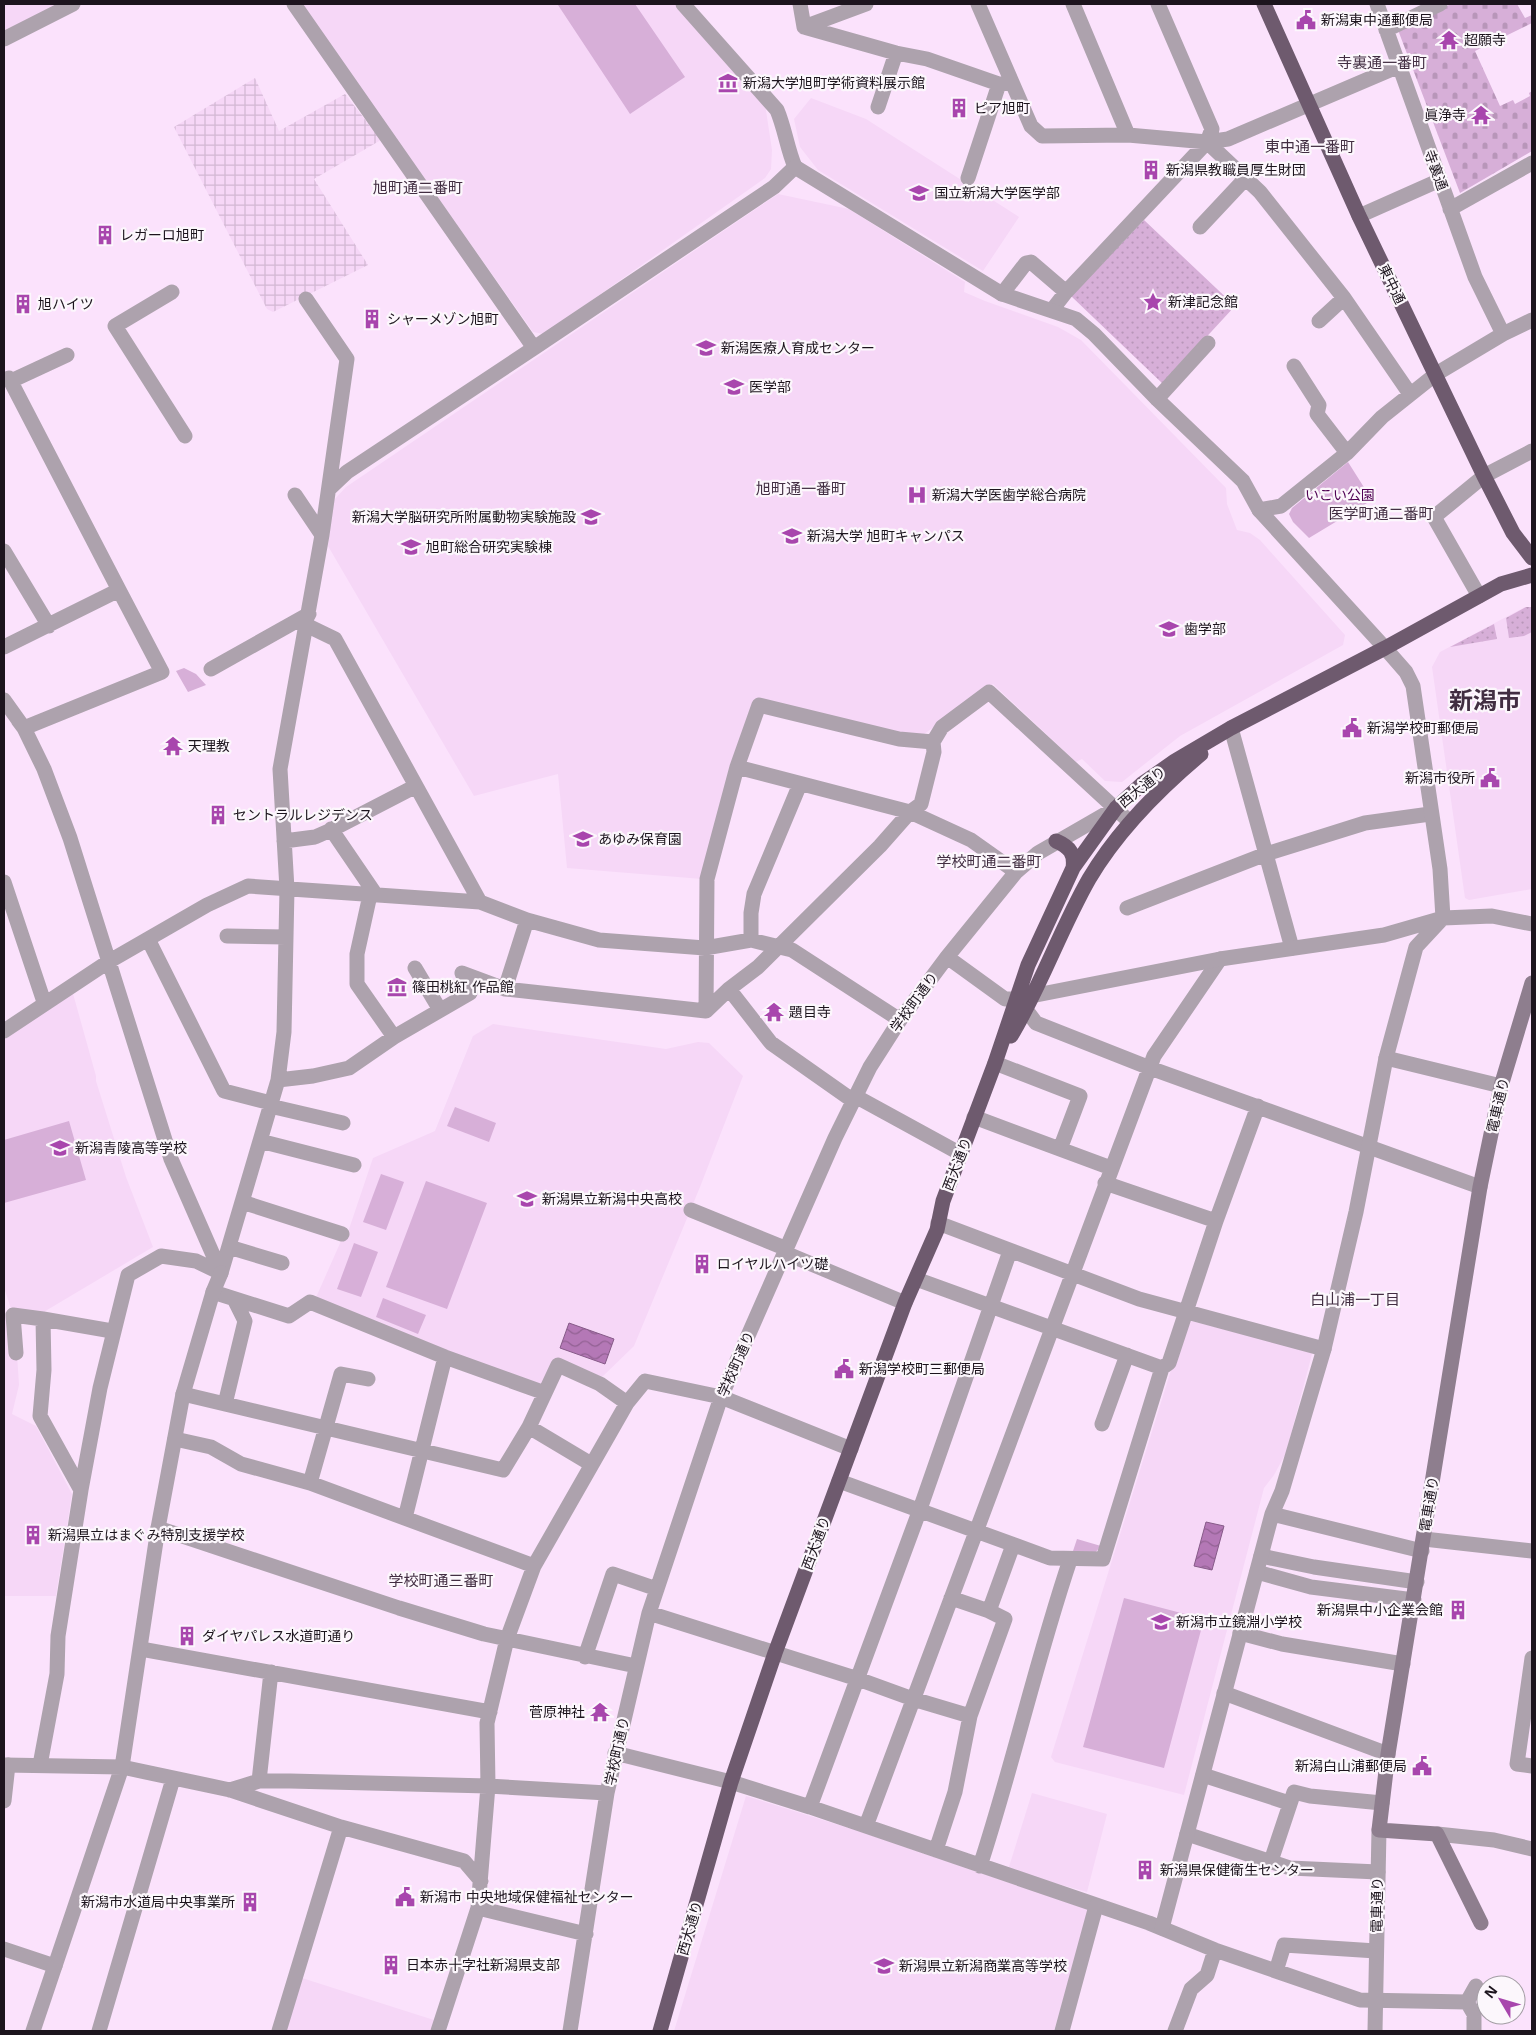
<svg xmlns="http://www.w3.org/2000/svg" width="1536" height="2035" viewBox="0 0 1536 2035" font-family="'Noto Sans','Noto Sans JP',sans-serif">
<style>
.built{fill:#f6d7f7}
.industrial{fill:url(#industrial-grid)}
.grass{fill:url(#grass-dots)}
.cemetery{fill:url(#cemetery-stones)}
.park{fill:#d7afd8}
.water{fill:url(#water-waves);stroke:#865a88}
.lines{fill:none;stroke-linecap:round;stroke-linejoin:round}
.minor{stroke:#ada2ad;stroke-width:15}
.tertiary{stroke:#ada2ad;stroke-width:15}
.secondary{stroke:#8e7e8e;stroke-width:15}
.trunk{stroke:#6e5a6e;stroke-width:15}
.labels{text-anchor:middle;stroke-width:4.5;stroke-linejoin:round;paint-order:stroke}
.poi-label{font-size:14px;fill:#1c141d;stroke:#fcf7fc;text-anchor:start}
.street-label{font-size:14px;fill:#1c141d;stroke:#fcf7fc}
.park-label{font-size:14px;fill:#4f0053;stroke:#fcf7fc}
.neighbourhood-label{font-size:15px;fill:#422e42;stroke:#fcf7fc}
.town-label{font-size:24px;font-weight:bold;fill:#422e42;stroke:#fcf7fc}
</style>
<defs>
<pattern id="industrial-grid" width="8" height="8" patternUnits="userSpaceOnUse" patternTransform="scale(1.25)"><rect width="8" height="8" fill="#f6d7f7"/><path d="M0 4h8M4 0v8" fill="none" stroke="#d2b8d3"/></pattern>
<pattern id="grass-dots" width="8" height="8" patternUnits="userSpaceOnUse" patternTransform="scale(1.25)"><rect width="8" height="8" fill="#d7afd8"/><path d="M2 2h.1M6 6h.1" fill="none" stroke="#b896b9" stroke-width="1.8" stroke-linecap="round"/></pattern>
<pattern id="cemetery-stones" width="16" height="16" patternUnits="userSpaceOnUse" patternTransform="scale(1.25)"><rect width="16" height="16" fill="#d7afd8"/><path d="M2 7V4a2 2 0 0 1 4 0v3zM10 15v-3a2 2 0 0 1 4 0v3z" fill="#b896b9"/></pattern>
<pattern id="water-waves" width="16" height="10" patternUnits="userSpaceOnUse" patternTransform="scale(1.25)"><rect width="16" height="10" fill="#b478b6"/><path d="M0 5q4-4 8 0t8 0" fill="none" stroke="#926193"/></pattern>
</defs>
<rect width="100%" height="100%" fill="#fbe2fc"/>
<path class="built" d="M4,4H60L4,32Z
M301,4H676L765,104L772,150L771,169L765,178L544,334L533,332Z
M811,98L866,119L1019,217L983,271L818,170L800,147L794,119Z
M778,194L849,209L965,282L964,292L985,301L1058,327L1081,340L1226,488L1227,504L1237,530L1250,533L1260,540L1345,635L1343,645L1180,736L1122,782L1105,781L1082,759L1076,762L993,684L920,737L757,701L702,879L567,868L558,774L474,796L328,546L333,501L346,487Z
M1525,607H1532V889L1469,900L1465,898L1432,667L1440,652Z
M72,990L96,1076V1081L126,1177L153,1247L42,1313L12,1312L4,1287V1040Z
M493,1024L666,1049L698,1042L709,1043L743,1076L700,1187L634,1346L600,1379L553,1360L541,1389L314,1302L341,1241L347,1235L373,1158L435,1131L473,1036Z
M9,1316L17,1355L19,1385L12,1414L36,1426L72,1494L56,1596H4V1317Z
M1191,1321L1310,1351L1312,1354L1286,1453L1274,1475L1264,1488L1184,1795L1055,1762L1051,1757L1185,1325Z
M1032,1793L1107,1814L1087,1892L1008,1870Z
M746,1796L855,1830L1089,1910L1054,2031H674Z
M302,1978L437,2021L434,2031H285Z"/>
<path class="industrial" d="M255,78L279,131L345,94L381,140L314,179L368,265L273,312L267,309L174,127Z"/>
<path class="grass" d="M1144,220L1235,306L1163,384L1071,296Z
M1526,607H1532V632L1524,636L1509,638L1506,618Z
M1494,624L1497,639L1450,647Z"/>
<path class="cemetery" d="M1451,4H1517L1525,18L1532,15V23L1475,51L1500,106L1513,100L1515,104L1530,96L1529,93L1532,91V151L1460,193L1398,30Z"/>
<path class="park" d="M559,4H635L685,77L630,114L558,5Z
M1348,462L1372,500L1309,538L1293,522L1289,514L1292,508Z
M184,668L196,674L206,685L188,692L176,671Z
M455,1107L496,1123L489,1142L447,1126Z
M69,1121L86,1180L4,1203V1140Z
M381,1174L404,1182L386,1230L363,1222Z
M426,1181L487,1203L447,1309L386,1287Z
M354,1243L378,1252L361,1297L337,1289Z
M383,1298L426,1315L418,1334L376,1317Z
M1077,1539L1101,1546L1094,1554H1072Z
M1124,1598L1204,1619L1164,1768L1083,1747Z"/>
<path class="water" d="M569,1323L614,1339L605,1364L560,1348Z
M1206,1522L1224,1526L1212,1570L1194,1566Z"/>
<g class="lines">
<path class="minor" d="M294,4L534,348L347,472L329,489
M800,4L804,27
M978,4L1031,126L1042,136L1128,135L1207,142L1228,139L1399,66
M1073,4L1128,135
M1377,4L1475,277L1503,334
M804,27L896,53L927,59L999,84L1011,83
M804,27L866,4
M1386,30L1440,4
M878,107L896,53
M1207,142L1260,192L1344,298L1410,394
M968,178L999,84
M1450,209L1532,163
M1359,216L1440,180
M1200,227L1245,179
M172,292L115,326L185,436
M1002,294L1026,263L1031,262L1066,292
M1052,310L1066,292L1207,142L1212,129L1158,4
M1319,321L1344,298
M534,348L774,187L795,167C787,148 785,129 777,110L683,4
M1294,366L1319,405L1317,414L1347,453
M11,381L67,355
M1157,399L1208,343
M295,495L322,535
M1259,510L1281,506L1347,453L1382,417L1436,374L1503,334L1532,320
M4,551L49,626
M1479,596L1434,517L1484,476L1532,451
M4,647L119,590L9,378
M211,669L309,614
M4,700L24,728L44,769L70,838L171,1159L221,1273
M18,720L24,728L162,672L119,590
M1231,728L1292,948
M737,767L910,812L971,840L1016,872
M331,829L376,895
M284,841L315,837L331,830L416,786
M4,882L44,1002
M370,895L357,954V984L394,1037
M480,902L527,920L599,940L705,948L751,940L792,950L900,1020
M1127,908L1266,854L1365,823L1430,814
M227,936L286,937
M148,939L224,1091L271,1103
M751,940V913L754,894L800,784
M947,957L1005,999H1018L1036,1023L1150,1068L1480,1187
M415,968L440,1010
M505,989L527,920
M729,989L771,1043L852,1100
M706,1011L707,879L737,767L759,705L899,739L933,742L942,727L989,692L1130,822
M706,1011L729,989L758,967L880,846L910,812L921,804L934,752L933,742
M4,1031L108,962L207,905L248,886L480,902L335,639L306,625
M1386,1058L1501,1086
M995,1063L1080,1096L1060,1149
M278,1080L313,1076L349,1068L394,1037L470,993L462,973L505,989L706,1011
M855,1096L961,1154
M270,1106L343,1123
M974,1117L1111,1168
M260,1141L354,1165
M1105,1183L1216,1221
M242,1202L342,1234
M691,1210L787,1249
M938,1223L1139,1299L1324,1349
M229,1247L282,1263
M785,1253L905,1303
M221,1273L278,1080L284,1032L287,889L280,769L322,535L347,359L306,299
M916,1279L1162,1368
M213,1292L289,1316L310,1302L445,1357L545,1393
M16,1353L13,1315L43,1319
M183,1394L503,1470L529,1427L591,1464
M225,1404L245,1321L234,1299
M1102,1424L1127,1355
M529,1427L558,1365L600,1384L627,1403
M175,1439L211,1447L241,1464L310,1483L534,1566
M839,1481L1050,1558L1103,1559L1162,1368L1169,1363L1216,1221L1258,1106
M310,1483L341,1374L368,1379
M81,1490L40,1416L44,1370L43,1319L112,1331
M405,1518L445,1357
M158,1528L399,1608L484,1634L636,1666
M1424,1539L1532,1551
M1261,1556L1314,1567L1417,1582
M1257,1572L1311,1587L1414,1600
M951,1598L989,1611
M649,1613L858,1679L913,1699L970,1716
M1240,1633L1282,1644L1403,1664
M141,1649L490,1712
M585,1657L613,1574L657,1589
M1532,1658L1517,1764L1532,1766
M1224,1693L1388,1754
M615,1753L731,1782L810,1807L1149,1923L1215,1950L1360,2000L1467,2002
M40,1765L57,1674L58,1636L81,1490L100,1388L128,1275L161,1256L196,1261L221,1273
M122,1767L230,1790L341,1827L464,1861L481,1881
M1203,1775L1289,1803
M259,1781L271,1672
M230,1790L259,1781H290L488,1786L607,1793
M4,1801L8,1765
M810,1807L919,1512L1010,1251
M866,1826L1154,1056L1220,959
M1187,1834L1290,1868L1378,1872
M936,1850L955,1792L970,1716L1005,1619L989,1611L1013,1545
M1271,1861L1294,1792L1310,1796L1382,1803
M980,1866C1013,1765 1036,1661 1070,1560
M478,1908L586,1934
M4,1949L55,1966
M1276,1971L1284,1945L1376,1951
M99,2031L173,1779
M279,2031L341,1827
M438,2031L478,1908L488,1786L487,1723L507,1639L534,1566L627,1403L645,1381L721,1397L851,1449
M570,2031L607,1793L649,1613L721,1397L835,1138L870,1067L900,1020L947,957L1016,872L1038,853L1116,808
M1175,2031L1191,1989L1207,1975L1215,1950
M1474,2031V2014L1467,2002L1476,1986"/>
<path class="tertiary" d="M4,39L73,4
M795,167L1002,294L1076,319L1094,334L1157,399L1243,481L1259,510L1385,648L1406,672L1413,686L1440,869L1443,918L1416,947L1386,1058L1356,1212L1324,1349L1282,1491L1272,1514L1422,1551
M1021,998L1220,959L1384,935L1443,918L1492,916L1532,924
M4,1765L122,1767
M1437,1834L1494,1840L1532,1849
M1162,1928L1272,1514
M33,2031L122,1767L158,1528L183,1394L213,1292L221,1273
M1062,2031L1096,1906
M1375,2031L1379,1830"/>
<path class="secondary" d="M1481,1923L1437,1834L1379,1830L1388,1754L1480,1187L1501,1086L1532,983"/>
<path class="trunk" d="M1264,4L1359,216L1484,476L1513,533L1532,558
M1056,841C1070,847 1075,854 1073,868
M1011,1036C1041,986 1060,930 1089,879C1118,830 1158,790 1201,754
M660,2031L731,1782L775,1653L905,1303L937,1230L943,1201L995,1063L1028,965L1073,868L1116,808L1142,784L1175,761L1231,728L1385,648L1501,584L1532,575"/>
</g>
<defs>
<symbol id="civic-bare" viewBox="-9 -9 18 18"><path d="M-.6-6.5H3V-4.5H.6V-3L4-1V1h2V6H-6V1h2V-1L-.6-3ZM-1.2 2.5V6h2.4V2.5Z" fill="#a846ad" stroke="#fcf7fc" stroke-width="2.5" paint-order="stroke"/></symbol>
<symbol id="temple-bare" viewBox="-9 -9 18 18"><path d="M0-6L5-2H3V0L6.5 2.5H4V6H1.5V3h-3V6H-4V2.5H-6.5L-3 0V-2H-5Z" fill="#a846ad" stroke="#fcf7fc" stroke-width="2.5" paint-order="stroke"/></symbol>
<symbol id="museum-bare" viewBox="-9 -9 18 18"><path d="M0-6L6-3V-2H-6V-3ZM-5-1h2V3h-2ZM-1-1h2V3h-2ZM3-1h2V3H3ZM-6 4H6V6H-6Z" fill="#a846ad" stroke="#fcf7fc" stroke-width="2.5" paint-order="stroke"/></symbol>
<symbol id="building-bare" viewBox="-9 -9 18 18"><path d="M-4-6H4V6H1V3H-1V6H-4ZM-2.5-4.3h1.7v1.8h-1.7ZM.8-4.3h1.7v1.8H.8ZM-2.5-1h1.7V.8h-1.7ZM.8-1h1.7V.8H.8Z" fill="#a846ad" stroke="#fcf7fc" stroke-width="2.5" paint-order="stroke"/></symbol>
<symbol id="university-bare" viewBox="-9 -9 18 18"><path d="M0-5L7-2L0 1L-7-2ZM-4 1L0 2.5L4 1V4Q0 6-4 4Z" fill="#a846ad" stroke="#fcf7fc" stroke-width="2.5" paint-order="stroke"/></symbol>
<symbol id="sight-bare" viewBox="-9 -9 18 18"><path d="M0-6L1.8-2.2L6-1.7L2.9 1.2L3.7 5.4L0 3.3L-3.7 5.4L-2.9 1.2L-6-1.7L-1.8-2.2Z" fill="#a846ad" stroke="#fcf7fc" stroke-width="2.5" paint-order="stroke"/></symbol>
<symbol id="hospital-bare" viewBox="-9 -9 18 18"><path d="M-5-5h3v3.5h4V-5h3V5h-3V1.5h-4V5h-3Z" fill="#a846ad" stroke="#fcf7fc" stroke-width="2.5" paint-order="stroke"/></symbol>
<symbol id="school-bare" viewBox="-9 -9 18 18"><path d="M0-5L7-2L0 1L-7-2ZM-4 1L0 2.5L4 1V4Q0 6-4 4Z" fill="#a846ad" stroke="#fcf7fc" stroke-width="2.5" paint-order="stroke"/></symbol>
</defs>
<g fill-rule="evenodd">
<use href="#civic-bare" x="1292" y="6" width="28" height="28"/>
<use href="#temple-bare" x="1435" y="26" width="28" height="28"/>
<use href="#museum-bare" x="714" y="69" width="28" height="28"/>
<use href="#building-bare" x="945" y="94" width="28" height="28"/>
<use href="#temple-bare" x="1467" y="101" width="28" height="28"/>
<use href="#building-bare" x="1137" y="156" width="28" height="28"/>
<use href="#university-bare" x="905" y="179" width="28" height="28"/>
<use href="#building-bare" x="91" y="221" width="28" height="28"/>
<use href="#sight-bare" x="1139" y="288" width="28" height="28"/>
<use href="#building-bare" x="9" y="290" width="28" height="28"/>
<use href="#building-bare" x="358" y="305" width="28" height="28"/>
<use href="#university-bare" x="692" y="334" width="28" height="28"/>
<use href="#university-bare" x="720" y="373" width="28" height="28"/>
<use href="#hospital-bare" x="903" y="481" width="28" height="28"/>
<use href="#university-bare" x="577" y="503" width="28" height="28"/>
<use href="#university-bare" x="778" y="522" width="28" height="28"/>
<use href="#university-bare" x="397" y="533" width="28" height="28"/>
<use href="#university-bare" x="1155" y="615" width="28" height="28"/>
<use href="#civic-bare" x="1338" y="714" width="28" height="28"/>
<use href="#temple-bare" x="159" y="732" width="28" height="28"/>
<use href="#civic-bare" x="1476" y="764" width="28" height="28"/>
<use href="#building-bare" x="204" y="801" width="28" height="28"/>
<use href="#school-bare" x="569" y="825" width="28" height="28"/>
<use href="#museum-bare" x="383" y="973" width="28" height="28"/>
<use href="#temple-bare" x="760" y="998" width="28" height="28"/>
<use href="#school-bare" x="46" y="1134" width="28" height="28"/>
<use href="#school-bare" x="513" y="1185" width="28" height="28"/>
<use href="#building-bare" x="688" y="1250" width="28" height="28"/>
<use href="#civic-bare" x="830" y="1355" width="28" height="28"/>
<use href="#building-bare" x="19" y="1521" width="28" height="28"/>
<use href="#building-bare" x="1444" y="1596" width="28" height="28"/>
<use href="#school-bare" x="1147" y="1608" width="28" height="28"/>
<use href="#building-bare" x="173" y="1622" width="28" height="28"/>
<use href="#temple-bare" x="586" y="1698" width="28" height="28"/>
<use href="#civic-bare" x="1408" y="1752" width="28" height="28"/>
<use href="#building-bare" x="1131" y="1856" width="28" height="28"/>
<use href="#civic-bare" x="391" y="1883" width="28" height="28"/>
<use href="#building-bare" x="236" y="1888" width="28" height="28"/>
<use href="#building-bare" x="377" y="1951" width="28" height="28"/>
<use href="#school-bare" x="870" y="1952" width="28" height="28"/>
</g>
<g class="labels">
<g class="poi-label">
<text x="1321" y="25">新潟東中通郵便局</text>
<text x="1464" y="45">超願寺</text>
<text x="743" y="88">新潟大学旭町学術資料展示館</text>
<text x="974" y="113">ピア旭町</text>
<text x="1466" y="120" text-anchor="end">眞浄寺</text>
<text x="1166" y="175">新潟県教職員厚生財団</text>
<text x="934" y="198">国立新潟大学医学部</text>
<text x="120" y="240">レガーロ旭町</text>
<text x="1168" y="307">新津記念館</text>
<text x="38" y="309">旭ハイツ</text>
<text x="387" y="324">シャーメゾン旭町</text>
<text x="721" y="353">新潟医療人育成センター</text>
<text x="749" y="392">医学部</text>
<text x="932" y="500">新潟大学医歯学総合病院</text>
<text x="576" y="522" text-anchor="end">新潟大学脳研究所附属動物実験施設</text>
<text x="807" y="541">新潟大学 旭町キャンパス</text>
<text x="426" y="552">旭町総合研究実験棟</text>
<text x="1184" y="634">歯学部</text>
<text x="1367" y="733">新潟学校町郵便局</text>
<text x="188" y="751">天理教</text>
<text x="1475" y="783" text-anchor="end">新潟市役所</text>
<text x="233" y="820">セントラルレジデンス</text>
<text x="598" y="844">あゆみ保育園</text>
<text x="412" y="992">篠田桃紅 作品館</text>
<text x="789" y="1017">題目寺</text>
<text x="75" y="1153">新潟青陵高等学校</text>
<text x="542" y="1204">新潟県立新潟中央高校</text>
<text x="717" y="1269">ロイヤルハイツ礎</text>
<text x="859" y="1374">新潟学校町三郵便局</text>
<text x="48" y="1540">新潟県立はまぐみ特別支援学校</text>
<text x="1443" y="1615" text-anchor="end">新潟県中小企業会館</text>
<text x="1176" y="1627">新潟市立鏡淵小学校</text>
<text x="202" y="1641">ダイヤパレス水道町通り</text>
<text x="585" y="1717" text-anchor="end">菅原神社</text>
<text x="1407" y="1771" text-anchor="end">新潟白山浦郵便局</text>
<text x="1160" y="1875">新潟県保健衛生センター</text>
<text x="420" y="1902">新潟市 中央地域保健福祉センター</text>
<text x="235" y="1907" text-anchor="end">新潟市水道局中央事業所</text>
<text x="406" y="1970">日本赤十字社新潟県支部</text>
<text x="899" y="1971">新潟県立新潟商業高等学校</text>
</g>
<g class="street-label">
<text transform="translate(1436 170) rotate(70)" y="5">寺裏通</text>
<text transform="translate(1392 284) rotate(64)" y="5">東中通</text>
<text transform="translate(1142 787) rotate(-39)" y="5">西大通り</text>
<text transform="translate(914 1002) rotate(-54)" y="5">学校町通り</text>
<text transform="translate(1498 1105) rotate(-77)" y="5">電車通り</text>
<text transform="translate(957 1164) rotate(-69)" y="5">西大通り</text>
<text transform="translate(736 1364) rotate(-66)" y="5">学校町通り</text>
<text transform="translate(1429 1504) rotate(-81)" y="5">電車通り</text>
<text transform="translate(816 1543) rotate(-70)" y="5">西大通り</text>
<text transform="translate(617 1751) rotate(-78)" y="5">学校町通り</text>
<text transform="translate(1377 1905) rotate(-89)" y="5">電車通り</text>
<text transform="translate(690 1928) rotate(-74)" y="5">西大通り</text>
</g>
<g class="park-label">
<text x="1340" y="500">いこい公園</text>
</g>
<g class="neighbourhood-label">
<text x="1382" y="68">寺裏通一番町</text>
<text x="1310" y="152">東中通一番町</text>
<text x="418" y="193">旭町通二番町</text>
<text x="801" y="494">旭町通一番町</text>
<text x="1381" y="519">医学町通二番町</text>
<text x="989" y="867">学校町通二番町</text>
<text x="1355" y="1305">白山浦一丁目</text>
<text x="441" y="1586">学校町通三番町</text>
</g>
<g class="town-label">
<text x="1485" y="709">新潟市</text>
</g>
</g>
<rect width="1536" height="2035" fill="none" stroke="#1c141d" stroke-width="10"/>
<g transform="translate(1501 2000) rotate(308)"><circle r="24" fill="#fcf7fc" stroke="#a29ca3"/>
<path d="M0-4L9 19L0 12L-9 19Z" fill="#a846ad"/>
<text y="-8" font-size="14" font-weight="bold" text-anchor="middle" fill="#1c141d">N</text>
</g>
</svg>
